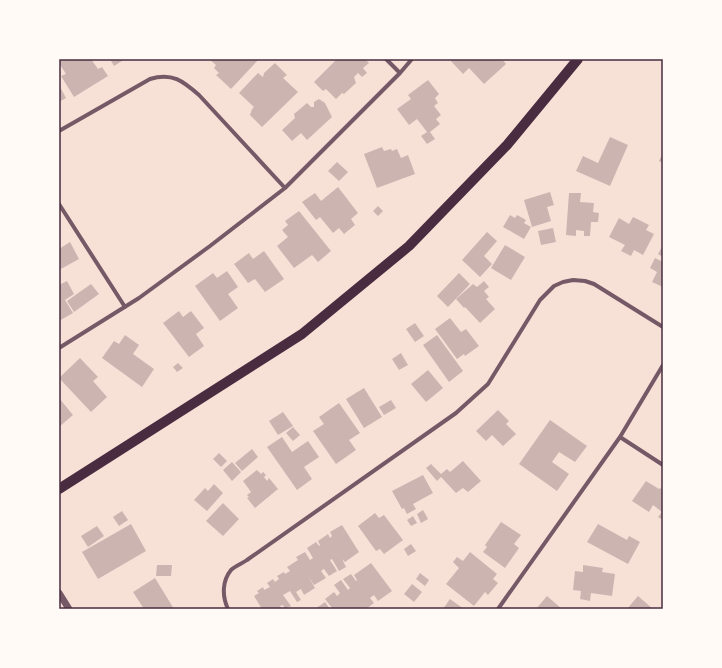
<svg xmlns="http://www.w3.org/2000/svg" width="722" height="668" viewBox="0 0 722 668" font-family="'Nunito Sans',sans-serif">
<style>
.building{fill:#ccb4b1}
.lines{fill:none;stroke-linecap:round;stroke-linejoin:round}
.minor{stroke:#755966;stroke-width:4}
.tertiary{stroke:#755966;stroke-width:7}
.primary{stroke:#4a2c40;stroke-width:10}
.neatline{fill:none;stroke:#4a2c40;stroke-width:1.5}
</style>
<rect width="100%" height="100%" fill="#f7e1d7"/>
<path class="building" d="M59,59H91L98,69L102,67L108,76L74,97L61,76L66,74L59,63Z
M110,59H125L114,66Z
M209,59H259L231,89L216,75L219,73L214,68L216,65Z
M337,59H365L369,63L363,68L367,73L362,77L358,73L354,77L356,83L344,94L342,93L336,99L326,89L323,91L314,82Z
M449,59H502L506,64L484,84L469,68L463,74Z
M275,63L287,75L283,78L298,92L262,127L250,115L252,109L254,107L239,93L258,73L263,77L264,73Z
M428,80L439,94L435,98L438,103L434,106L441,115L436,119L440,124L430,132L435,139L427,144L421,136L427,132L417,119L409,125L397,109L411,99L408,95Z
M59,85L66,98L59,102Z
M319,99L325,103L332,117L307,140L301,133L292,141L282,130L295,118L294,114L307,103L311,107H314V102Z
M610,137L628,145L610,186L576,171L583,156L598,163Z
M382,147L384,151L391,149L392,151L397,149L401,158L408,155L415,174L377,188L364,154Z
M663,153V163L659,161Z
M337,162L348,172L339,181L328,171Z
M338,187L358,213L351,219L355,225L344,234L339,228L333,233L320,217L316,220L302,202L315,193L321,201Z
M550,192L554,205L547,207L551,221L532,227L524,200Z
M569,193H581L580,202L594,203L593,212L599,213L598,222H591L590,236H584V231L576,230V236L566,235Z
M378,206L383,211L378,216L373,211Z
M299,211L331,251L318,262L312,255L294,268L277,246L288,237L282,230L288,225L285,221Z
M510,215L515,218L517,215L526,220L524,223L531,227L524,239L503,227Z
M633,217L649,225L646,230L654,234L643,255L634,250L631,256L621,251L625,245L609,237L619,218L629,224Z
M553,228L556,242L541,245L538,231Z
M487,232L497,241L484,256L492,264L480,277L462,260Z
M70,242L79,259L59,270V249Z
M505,245L525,257L511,280L491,268Z
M663,245V257L658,254Z
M264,251L284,279L265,292L255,279L248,283L234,264L249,253L253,259Z
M655,258L663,262V287L652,282L657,272L650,268Z
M227,271L238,287L228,294L238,308L220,321L195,286L213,273L217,278Z
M459,273L470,284L448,307L437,296Z
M67,281L74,294L65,300L73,313L59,321V285Z
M484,281L489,287L484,291L489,297L486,299L495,309L480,323L465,307L464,308L456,299L473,284L477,287Z
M91,284L99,294L74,312L67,301Z
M179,311L183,317L191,311L204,328L196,334L204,346L189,357L163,323Z
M450,318L461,332L466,329L479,346L465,356L464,354L457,359L435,329Z
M415,323L424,336L415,342L406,329Z
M125,335L139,345L133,354L154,369L142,387L102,358L114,341L119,344Z
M437,335L463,371L449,382L423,345Z
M401,353L408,365L399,370L392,359Z
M80,358L98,377L93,381L107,397L91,412L59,378Z
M178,363L183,368L177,372L173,367Z
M428,370L443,388L426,402L411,384Z
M364,388L382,417L364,428L346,399Z
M59,398L73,415L59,427Z
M391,400L396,408L384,415L379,407Z
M339,403L360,433L349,440L356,450L336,464L313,431L324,424L319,417Z
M498,410L509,421L506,424L516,434L503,446L492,435L486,441L476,431Z
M283,412L293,426L278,435L269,421Z
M550,420L587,446L575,462L559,452L552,462L569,474L557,491L519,464Z
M293,427L300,435L293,441L286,433Z
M282,437L292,452L308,441L319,457L304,467L312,479L297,490L267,447Z
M252,449L258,457L242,471L235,463Z
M219,453L227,461L221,467L213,459Z
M463,461L481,481L468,492L463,488L456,493L441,477L437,481L426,468L431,464L441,474L447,469L450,472Z
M232,462L241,472L232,481L223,470Z
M257,470L261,474L263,472L266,475L264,477L267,481L269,478L278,489L255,508L247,498L249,497L247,495L251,492L243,481Z
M423,475L433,493L413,504L416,509L407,514L404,508L402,509L392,491Z
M646,481L659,489L660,488L663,490V520L658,517L662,512L653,505L649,512L632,501Z
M214,484L223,493L207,511L194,500L205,488L208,491Z
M223,503L239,519L223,536L206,521Z
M423,510L428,519L421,523L417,514Z
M122,511L128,520L119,526L113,517Z
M375,513L379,518L384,515L403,540L384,554L380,549L376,551L358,526Z
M413,516L417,523L411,526L407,520Z
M501,522L521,535L514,544L519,548L505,568L483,552L487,547L485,545Z
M131,524L146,551L98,579L82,552Z
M598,524L627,540L629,536L640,542L628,564L587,542Z
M342,525L359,552L345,562L342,559L346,567L339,571L332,559L330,560L337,571L329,576L324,569L321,571L326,578L314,585L308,576L315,588L304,595L301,589L296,592L301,600L297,602L290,591L283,595L291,606L285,609L283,605L280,606L282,609H262L254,596L259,593L257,591L263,587L264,590L270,587L267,583L273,579L275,582L279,579L277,576L284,572L285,574L290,571L287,567L298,560L296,557L305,552L310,560L313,558L307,548L316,542L319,546L320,545L318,541L328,534L330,538L332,536L330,532Z
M97,526L104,536L88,547L81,536Z
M411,544L416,551L408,556L404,549Z
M470,552L497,574L493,579L498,583L488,595L485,592L474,606L446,584L459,568L453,562L457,557L463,561Z
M371,563L392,591L378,601L374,595L370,598L374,603L366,609H333L325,599L334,592L337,596L340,593L334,585L341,580L348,590L350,588L343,579L351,574L356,581L357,580L354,575Z
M157,565H172L171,576H156Z
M583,565L603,568L602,572L615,574L612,596L591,593L590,601L580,599L581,591L573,590L575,571L583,572Z
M420,573L429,580L425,586L416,579Z
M155,578L174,609H144L133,592Z
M412,584L422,592L414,602L404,594Z
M547,596L562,609H536Z
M638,596L653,609H627Z
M450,599L464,609H443Z
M325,602L330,609H315Z"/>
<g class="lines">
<path class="minor" d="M386,59L400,73
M59,131L150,79C172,72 183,81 199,95L285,188
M59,204L125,307
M59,348L139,298L210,246L285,188L400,73L412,59
M620,437L663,465
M228,609C222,596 222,581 231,570C235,566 243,563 247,560L456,413L488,384L540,300L554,286L563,282L573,280L585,281L594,284L663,327
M498,609L620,437L663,365"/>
<path class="tertiary" d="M59,593L69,609"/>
<path class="primary" d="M59,489L302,334L409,246L507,145L578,59"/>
</g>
<rect width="722" height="668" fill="none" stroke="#fffaf5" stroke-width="120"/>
<rect x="60" y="60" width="602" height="548" class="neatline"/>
</svg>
